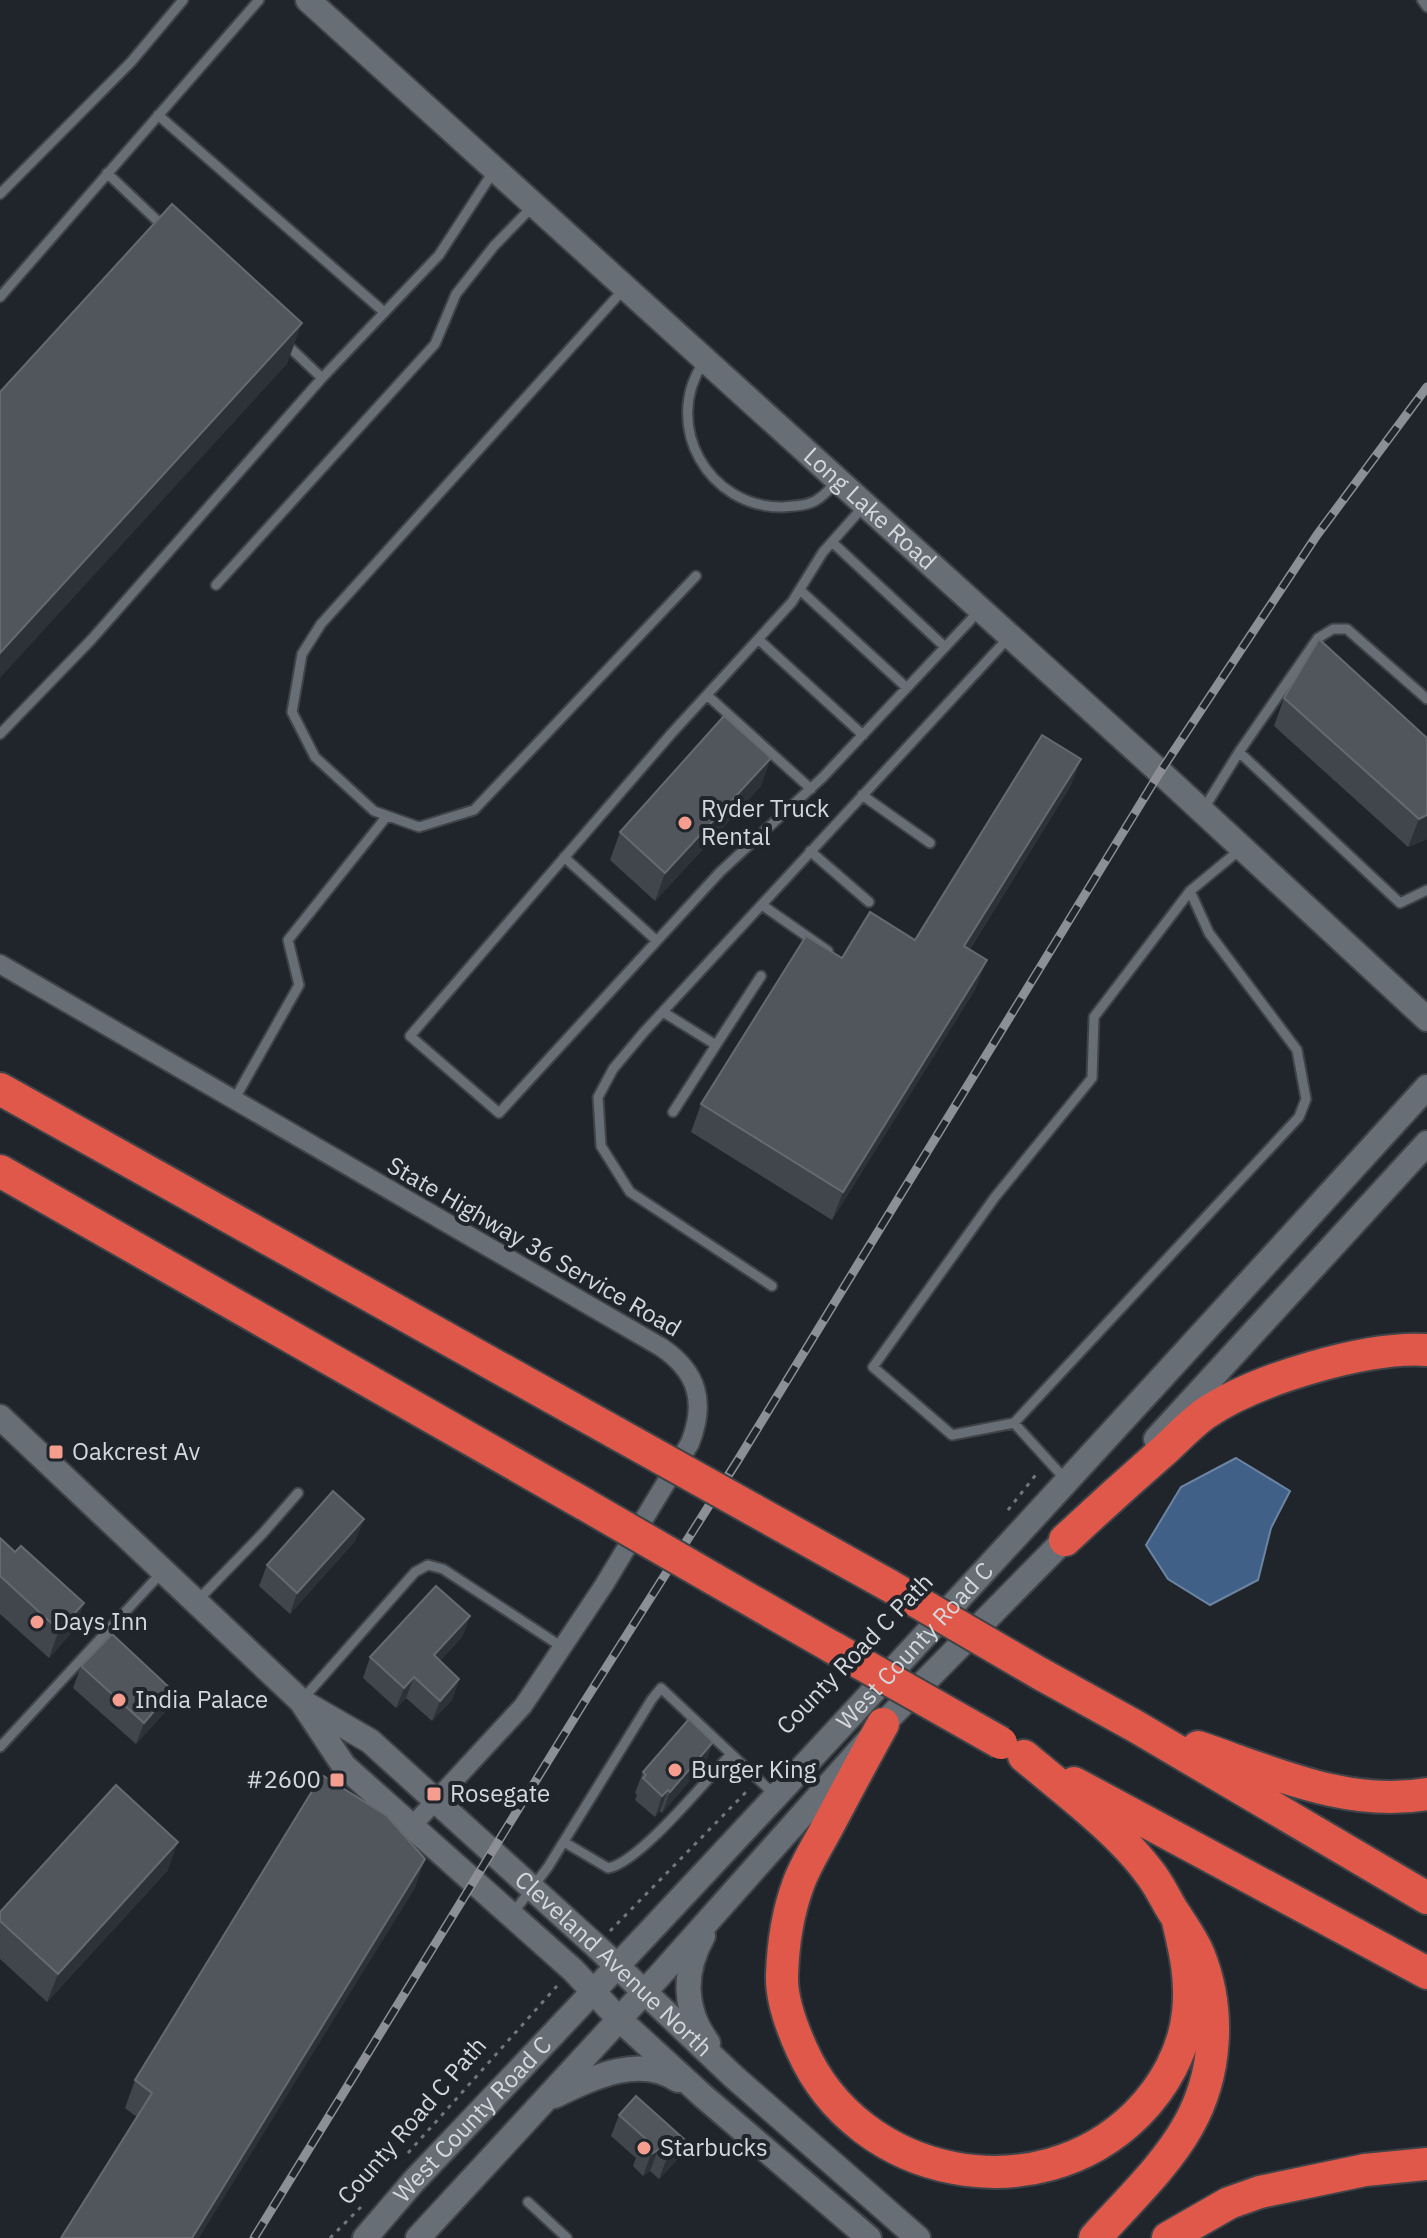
<svg xmlns="http://www.w3.org/2000/svg" width="1427" height="2238" viewBox="0 0 1427 2238" font-family="'IBM Plex Sans',sans-serif">
<style>
.water{fill:#406088;stroke:#6c84a1;stroke-width:2}
.lines{fill:none;stroke-linecap:round;stroke-linejoin:round}
.lane-casing{stroke:#3f4348;stroke-width:13}
.street-casing{stroke:#3f4348;stroke-width:22}
.secondary-casing{stroke:#3f4348;stroke-width:28}
.highway-casing{stroke:#3f4348;stroke-width:36}
.path{stroke:#72777c;stroke-width:3;stroke-dasharray:4 6;stroke-linecap:butt}
.lane{stroke:#686e76;stroke-width:9}
.street{stroke:#686e76;stroke-width:18}
.secondary{stroke:#686e76;stroke-width:24}
.highway{stroke:#e05849;stroke-width:32}
.rail-casing{stroke:#8c9096;stroke-width:9}
.rail{stroke:#20252c;stroke-width:6;stroke-dasharray:18;stroke-linecap:butt}
.highway-bridge-casing{stroke:#3f4348;stroke-width:36;stroke-linecap:butt}
.highway-bridge{stroke:#e05849;stroke-width:32}
.wall{fill:#41464d}
.shaded-wall{fill:#2d3239}
.building{fill:#51565c;stroke:#656a70;stroke-width:2}
.poi-dot{fill:#f59d8f;stroke:#20252c;stroke-width:3}
.labels{text-anchor:middle;stroke-width:8;stroke-linejoin:round;paint-order:stroke}
.street-label{font-size:24px;fill:#d4d8dc;stroke:#20252c}
.poi-label{font-size:24px;fill:#d4d8dc;stroke:#20252c;text-anchor:start}
</style>
<rect width="100%" height="100%" fill="#20252c"/>
<path class="water" d="M1236,1458L1290,1491L1271,1528L1258,1580L1210,1605L1168,1579L1146,1545L1181,1487Z"/>
<g class="lines">
<defs>
<path id="lane" d="M1422,0L1427,7
M158,115L384,312
M107,173L166,229
M0,194L131,62L183,0
M623,290L321,624L302,654L292,712L315,757L374,811L419,827L474,810L696,576
M0,297L259,0
M283,341L322,378
M703,363C662,425 708,508 783,507C794,506 809,506 818,499C825,495 831,487 836,482
M863,507L823,552L792,602L671,734L410,1036L499,1113L720,872L823,777L979,611
M832,542L945,647
M216,585L435,344L456,294L494,246L532,207
M800,590L907,688
M758,639L863,735
M707,695L811,789
M0,734L91,640L322,378L439,255L495,169
M1239,752L1400,903L1427,890
M862,795L930,843
M1203,810L1239,752L1318,638L1333,629H1347L1427,699
M810,851L869,902
M564,857L657,941
M762,905L828,951
M663,1012L716,1045L673,1112
M716,1045L761,976
M234,1100L299,985L288,940L387,816
M772,1286L630,1192L601,1146L598,1097L613,1069L644,1032L1010,636
M1014,1423L1299,1117L1306,1099L1297,1050L1209,933L1190,891
M1065,1479L1014,1423L952,1435L873,1367L995,1197L1092,1078L1094,1017L1190,891L1242,848
M198,1600L263,1533L298,1493
M301,1701L415,1572L428,1565L443,1569L562,1647
M0,1747L163,1571
M564,1842L608,1868C639,1863 706,1780 731,1754
M513,1913L548,1867L652,1699L661,1688L775,1795
M528,2202L567,2238"/>
<path id="street" d="M0,964L661,1347C698,1372 706,1402 690,1443L604,1585L523,1706L412,1826"/>
<g id="secondary">
<path id="s1" d="M308,0L1160,772L1427,1019"/>
<path d="M0,1417L301,1701L344,1766L573,1970L618,2018L703,2096L869,2238"/>
<path d="M1156,1439L1427,1143"/>
<path id="s2" d="M306,1704L370,1741L597,1947L734,2077L918,2238"/>
<path d="M703,1936C683,1971 683,2010 708,2043"/>
<path d="M554,2096C592,2078 639,2054 678,2080"/>
<path id="s3" d="M365,2238L413,2182C756,1822 1092,1455 1427,1087"/>
<path d="M418,2238L660,1975L883,1724L1075,1529"/>
</g>
<path id="highway" d="M0,1089L616,1433
M0,1171L586,1505
M752,1509L890,1586
M1065,1540C1096,1511 1128,1482 1160,1454C1175,1441 1190,1424 1206,1413C1256,1379 1367,1346 1427,1350
M712,1578L832,1647
M1039,1673L1135,1726L1427,1898
M883,1724C864,1758 846,1792 828,1826C818,1845 805,1865 798,1885C788,1912 783,1946 782,1975C781,2000 792,2028 802,2050C859,2179 1037,2214 1137,2114C1164,2087 1184,2051 1188,2013C1192,1979 1185,1950 1177,1917
M1198,1747C1272,1772 1348,1808 1427,1794
M1024,1756C1063,1789 1119,1831 1149,1872C1158,1883 1164,1896 1171,1908C1181,1924 1192,1938 1199,1955C1221,2010 1217,2075 1188,2126C1165,2167 1126,2203 1095,2238
M1074,1783L1427,1973
M1168,2238L1229,2203L1260,2192L1365,2170L1427,2164"/>
</defs>
<use href="#lane" class="lane-casing"/>
<use href="#street" class="street-casing"/>
<use href="#secondary" class="secondary-casing"/>
<use href="#highway" class="highway-casing"/>
<path class="path" d="M1008,1510L1038,1472
M610,1931L750,1788
M408,2153L557,1986
M330,2238L361,2207"/>
<use href="#lane" class="lane"/>
<use href="#street" class="street"/>
<use href="#secondary" class="secondary"/>
<use href="#highway" class="highway"/>
<defs>
<path id="rail" d="M254,2238L583,1704L738,1460L1160,772L1317,535L1427,387"/>
</defs>
<use href="#rail" class="rail-casing"/>
<use href="#rail" class="rail"/>
<defs>
<path id="highway-bridge" d="M616,1433L752,1509
M586,1505L712,1578
M890,1586L1039,1673
M832,1647L1001,1743"/>
</defs>
<use href="#highway-bridge" class="highway-bridge-casing"/>
<use href="#highway-bridge" class="highway-bridge"/>
</g>
<path class="wall" d="M1284,698L1427,738V839L1408,847L1274,726Z
M1081,759L1070,787L970,949L976,988L832,1220L691,1132L701,1104L842,958L915,940Z
M761,786L655,901L610,860L620,832Z
M0,1538L15,1552L84,1603L73,1631L49,1658L0,1614Z
M356,1540L290,1614L259,1586L267,1565Z
M470,1616L462,1637L440,1661L459,1679L452,1700L432,1721L406,1698L396,1708L363,1678L370,1657Z
M81,1666L165,1712L136,1744L73,1688Z
M713,1742L705,1763L662,1813L660,1811L655,1817L635,1800L637,1795L635,1793L643,1772Z
M168,1870L47,2002L0,1959V1912Z
M415,1888L137,2117L125,2108L135,2080Z
M619,2115L684,2139L676,2161L659,2179L650,2171L643,2176L633,2166L636,2158L611,2136Z"/>
<path class="shaded-wall" d="M302,323L287,364L0,678V653Z
M771,758L761,786L655,901L665,873Z
M1081,759L1070,787L954,974L964,946Z
M1427,815V839L1408,847L1419,819Z
M987,960L976,988L832,1220L843,1192Z
M364,1519L356,1540L290,1614L297,1593Z
M84,1603L73,1631L49,1658L59,1630Z
M470,1616L462,1637L426,1676L434,1655Z
M414,1677L406,1698L396,1708L404,1688Z
M459,1679L452,1700L432,1721L440,1701Z
M172,1690L165,1712L136,1744L144,1723Z
M713,1742L705,1763L662,1813L670,1792Z
M668,1790L660,1811L655,1817L662,1796Z
M178,1842L168,1870L47,2002L58,1974Z
M425,1859L415,1888L199,2238H192Z
M684,2139L676,2161L659,2179L667,2158Z
M658,2150L650,2171L643,2176L651,2154Z"/>
<path class="building" d="M172,204L302,323L0,653V392Z
M1319,639L1427,738V815L1419,819L1284,698Z
M724,716L771,758L665,873L620,832Z
M1042,735L1081,759L964,946L987,960L843,1192L701,1104L806,936L842,958L870,912L915,940Z
M333,1491L364,1519L297,1593L267,1565Z
M0,1538L15,1552L21,1546L84,1603L59,1630L0,1576Z
M436,1586L470,1616L434,1655L459,1679L440,1701L414,1677L404,1688L370,1657Z
M112,1634L172,1690L144,1723L81,1666Z
M689,1719L713,1742L670,1792L668,1790L662,1796L643,1778L646,1775L643,1772Z
M322,1775L387,1816L425,1859L192,2238H61L152,2093L135,2080Z
M116,1785L178,1842L58,1974L0,1921V1912Z
M636,2096L684,2139L667,2158L658,2150L651,2154L641,2145L646,2139L619,2115Z"/>
<g class="poi-dot">
<circle cx="685" cy="823" r="8"/>
<rect x="48" y="1444" width="16" height="16" rx="4"/>
<circle cx="37" cy="1622" r="8"/>
<circle cx="119" cy="1700" r="8"/>
<circle cx="675" cy="1770" r="8"/>
<rect x="329" y="1772" width="16" height="16" rx="4"/>
<rect x="426" y="1786" width="16" height="16" rx="4"/>
<circle cx="644" cy="2148" r="8"/>
</g>
<g class="labels">
<g class="street-label">
<text dy="8" stroke="none"><textPath href="#s1" startOffset="758">Long Lake Road</textPath></text>
<text transform="translate(534 1247) rotate(30)" y="8">State Highway 36 Service Road</text>
<text dy="8" stroke="none"><textPath href="#s3" startOffset="808">West County Road C</textPath></text>
<text transform="translate(855 1654) rotate(-46)" y="8">County Road C Path</text>
<text dy="8" stroke="none"><textPath href="#s2" startOffset="404">Cleveland Avenue North</textPath></text>
<text transform="translate(412 2121) rotate(-49)" y="8">County Road C Path</text>
<text dy="8" stroke="none"><textPath href="#s3" startOffset="160">West County Road C</textPath></text>
</g>
<g class="poi-label">
<text x="701" y="817">Ryder Truck<tspan x="701" dy="28">Rental</tspan></text>
<text x="72" y="1460">Oakcrest Av</text>
<text x="53" y="1630">Days Inn</text>
<text x="135" y="1708">India Palace</text>
<text x="691" y="1778">Burger King</text>
<text x="321" y="1788" text-anchor="end">#2600</text>
<text x="450" y="1802">Rosegate</text>
<text x="660" y="2156">Starbucks</text>
</g>
</g>
</svg>
